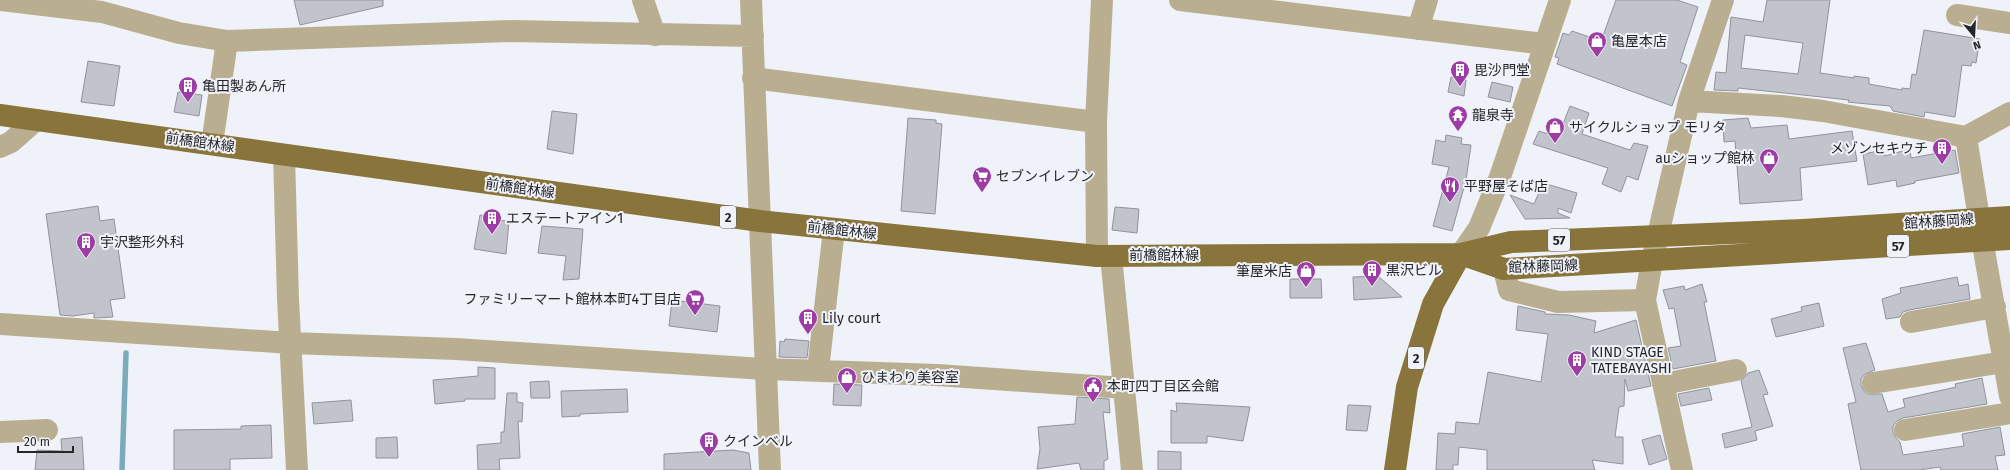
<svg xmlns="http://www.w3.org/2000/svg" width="2010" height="470" viewBox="0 0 2010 470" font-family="'Fira Sans','Noto Sans JP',sans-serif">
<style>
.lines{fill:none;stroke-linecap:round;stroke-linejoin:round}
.stream{stroke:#7aacbc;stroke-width:5.5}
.building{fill:#c2c4cc;stroke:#90939a;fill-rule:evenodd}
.minor{stroke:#b9af90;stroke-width:22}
.major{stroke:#89753b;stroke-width:22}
.labels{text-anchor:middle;stroke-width:4;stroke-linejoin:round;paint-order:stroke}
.shield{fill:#eff2f9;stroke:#626367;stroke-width:1}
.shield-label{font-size:13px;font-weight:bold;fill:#252629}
.poi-label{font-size:14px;fill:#252629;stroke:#eff2f9;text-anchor:start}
.street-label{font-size:14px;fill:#252629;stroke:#eff2f9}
</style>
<rect width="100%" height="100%" fill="#eff2f9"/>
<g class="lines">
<path class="stream" d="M122,470L126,353"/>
</g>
<path class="building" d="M294,0H383V6L300,25Z
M1616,0H1677L1698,7L1680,62L1687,65L1672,106L1557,64L1559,58L1555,57L1563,33L1569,35L1572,31L1601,41Z
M1767,0H1830L1820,73L1854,78V76L1869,78V84L1902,90V88L1910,89L1912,74L1916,75L1924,30L1980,39L1976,63L1972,62L1971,66L1962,65L1955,117L1925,112L1924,117L1893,111L1890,106L1857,103L1848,102L1849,100L1738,88V91L1714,90L1716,72L1726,73L1731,17L1763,22ZM1745,35L1803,43L1798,74L1741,68Z
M88,61L120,66L114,106L81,102Z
M1451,77L1466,80L1464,96L1448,92Z
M1492,82L1513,87L1510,102L1488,97Z
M178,92L202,95L199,116L174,112Z
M1570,106L1589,113L1582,134L1630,150L1634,143L1648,146L1638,180L1627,176L1621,192L1602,184L1608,168L1533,144L1539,131L1558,137Z
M552,111L577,114L573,154L547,149Z
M908,118L936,120V123L942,124L935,214L901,211Z
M1748,118L1751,128L1787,125L1789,139L1852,131L1857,161L1800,168L1802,200L1740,204L1735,141L1724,142L1723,120Z
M1446,135L1462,138L1461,144L1471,145L1466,180L1452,231L1433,226L1449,167L1432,164L1436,140L1445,142Z
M1910,149L1911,158L1955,150L1959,173L1915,181V183L1897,187L1896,180L1868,185L1863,154L1884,150L1885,156Z
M1543,183L1577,193L1571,213L1558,208V213L1570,218L1525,219L1510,195L1534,204Z
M98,206L100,221L114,219L125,298L110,300L113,317L94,318V313L73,316L60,315L46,214Z
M1115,207L1139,209L1137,233L1112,230Z
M480,215L494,217L495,220L509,221L506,254L474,249Z
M542,226L583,229L579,279L563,280L566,256L538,253Z
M1378,276L1402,297L1354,300L1353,277Z
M1957,277L1959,286L1968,284L1970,299L1909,310L1903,312L1900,317L1886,319L1882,299L1901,293L1900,288Z
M1290,279H1321L1322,298H1290Z
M1702,284L1707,302H1704L1716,361L1673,369L1668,348L1681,346L1674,308L1669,309L1663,290L1684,286L1685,290Z
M672,300L720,306L717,332L669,326Z
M1819,303L1824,326L1776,337L1771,319L1802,311L1801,307Z
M1518,306L1545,312V314L1569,315L1596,321L1594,333L1636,320L1651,386L1628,391L1625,379L1624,406L1619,407L1615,437H1623V464L1592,460L1595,470H1487V450L1459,447L1458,465H1453V470H1436L1438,433L1455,434L1456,422L1479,424L1488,372L1541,382L1548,334L1516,330Z
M785,339L809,341L807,358L779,357L780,341L784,342Z
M1866,343L1875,370L1865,374L1861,379V385L1864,391L1868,394H1882L1888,412L1905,407L1903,399L1956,387L1955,384L1982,378L1987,404L1903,418L1897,421L1893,426V432L1896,438L1900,442L1903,455L1964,446L1962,434L2000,427L2005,455L1995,456L1998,470H1941L1940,467L1919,470H1861L1848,404L1856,402L1843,348Z
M478,367L495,368V399H465V401L435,404L433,380L478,376Z
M1759,370L1768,394L1763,395L1773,426L1755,431L1757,440L1725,448L1722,434L1752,427L1741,381L1748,373Z
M549,381L550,398H531L530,382Z
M834,384L862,385L861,406L833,405Z
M1709,388L1712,400L1681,406L1678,394Z
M627,389L628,412L580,414V416L562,417L561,391Z
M507,393H517V402L523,403L522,422L518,421L520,458L499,459L500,470H478L477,445L501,443V432H504Z
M1077,397L1109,399L1110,413L1103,412L1108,459L1104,461V470H1081L1079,463L1037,469L1040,449L1038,427L1075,424Z
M351,400L353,421L314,424L312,403Z
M1176,403L1250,407L1243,441L1207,436V443H1171V410L1177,412Z
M1348,405L1371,406L1367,431L1346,430Z
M271,425L272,458L230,459V470H174V430L241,429V426Z
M1660,435L1667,459L1649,465L1642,440Z
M82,437L84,470H35L37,450L62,451L61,439Z
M397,437L398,458H376V438Z
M733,450L749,453L751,470H664V454Z
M1158,451L1181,452V470H1158Z"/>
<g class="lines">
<path class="minor" d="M1,0L102,12L179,33L227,41L513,31L753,36
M643,0L655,35
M751,0L770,470
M1180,0L1545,44
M1957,15L2010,23
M1418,29L1427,0
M753,78L1096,122
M1689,101L1781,106L1823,111L1966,137L2010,113
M1966,137L1986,262L2010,396
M212,144L227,41
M0,147L11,142L36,120
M284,155L288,299L297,470
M1461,254L1479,228L1500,177L1560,0
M1097,256L1096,122L1102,0
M1111,256L1132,470
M1504,269L1509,290L1558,302L1645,300
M1911,322L1995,307
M0,324L291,343L456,349L765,369L937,375L1124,388
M818,370L834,229
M1873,383L2004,362
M1663,384L1736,370
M1905,430L2010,413
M0,432L47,430
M1682,470L1645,300L1652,261L1689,101L1723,0"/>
<path class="major" d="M0,115L760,221L1097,256L1461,254L1511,242L1803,230L2010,217
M1461,254L1504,269L2010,239
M1395,470L1407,387L1433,304L1461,254"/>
</g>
<defs>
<symbol id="shop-pin" viewBox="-11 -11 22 30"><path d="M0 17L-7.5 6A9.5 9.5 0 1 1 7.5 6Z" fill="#9c3ca4" stroke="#eff2f9"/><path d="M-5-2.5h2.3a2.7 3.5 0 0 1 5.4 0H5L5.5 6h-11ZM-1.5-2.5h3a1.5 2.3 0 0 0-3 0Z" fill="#fff"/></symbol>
<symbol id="building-pin" viewBox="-11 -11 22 30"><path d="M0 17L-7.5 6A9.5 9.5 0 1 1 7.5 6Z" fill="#9c3ca4" stroke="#eff2f9"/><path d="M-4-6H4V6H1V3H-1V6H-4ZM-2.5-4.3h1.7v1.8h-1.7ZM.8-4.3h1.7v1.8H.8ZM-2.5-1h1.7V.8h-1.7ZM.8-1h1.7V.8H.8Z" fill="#fff"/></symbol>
<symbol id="temple-pin" viewBox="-11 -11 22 30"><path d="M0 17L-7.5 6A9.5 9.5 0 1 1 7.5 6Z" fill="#9c3ca4" stroke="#eff2f9"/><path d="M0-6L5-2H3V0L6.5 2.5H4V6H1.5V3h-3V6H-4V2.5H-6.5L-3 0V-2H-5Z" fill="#fff"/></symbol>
<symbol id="supermarket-pin" viewBox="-11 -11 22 30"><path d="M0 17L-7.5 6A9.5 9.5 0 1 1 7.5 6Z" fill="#9c3ca4" stroke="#eff2f9"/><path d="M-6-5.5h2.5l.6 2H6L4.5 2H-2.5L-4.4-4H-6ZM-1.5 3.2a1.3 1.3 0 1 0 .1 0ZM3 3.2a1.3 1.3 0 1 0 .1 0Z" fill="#fff"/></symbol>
<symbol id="restaurant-pin" viewBox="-11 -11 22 30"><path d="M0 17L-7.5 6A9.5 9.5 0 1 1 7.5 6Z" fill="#9c3ca4" stroke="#eff2f9"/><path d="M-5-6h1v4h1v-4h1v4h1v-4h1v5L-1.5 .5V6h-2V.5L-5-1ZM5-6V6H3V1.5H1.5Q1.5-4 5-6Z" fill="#fff"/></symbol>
<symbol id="civic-pin" viewBox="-11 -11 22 30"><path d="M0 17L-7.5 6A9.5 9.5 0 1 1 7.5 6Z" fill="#9c3ca4" stroke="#eff2f9"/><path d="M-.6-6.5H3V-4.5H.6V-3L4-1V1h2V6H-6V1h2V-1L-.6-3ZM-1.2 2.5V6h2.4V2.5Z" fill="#fff"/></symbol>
</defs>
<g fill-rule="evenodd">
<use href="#shop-pin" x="1586" y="30" width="22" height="30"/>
<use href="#building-pin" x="1449" y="59" width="22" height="30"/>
<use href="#building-pin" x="177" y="75" width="22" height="30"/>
<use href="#temple-pin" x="1447" y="104" width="22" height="30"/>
<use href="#shop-pin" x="1544" y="116" width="22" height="30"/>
<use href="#building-pin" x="1931" y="137" width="22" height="30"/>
<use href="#shop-pin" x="1758" y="147" width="22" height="30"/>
<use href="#supermarket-pin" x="971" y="165" width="22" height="30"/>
<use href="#restaurant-pin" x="1439" y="175" width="22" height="30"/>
<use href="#building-pin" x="481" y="207" width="22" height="30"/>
<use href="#building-pin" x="75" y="231" width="22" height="30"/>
<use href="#building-pin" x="1361" y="259" width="22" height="30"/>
<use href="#shop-pin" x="1295" y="260" width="22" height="30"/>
<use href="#supermarket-pin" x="684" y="288" width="22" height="30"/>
<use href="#building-pin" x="797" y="307" width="22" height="30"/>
<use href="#building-pin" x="1566" y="349" width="22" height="30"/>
<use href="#shop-pin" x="836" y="366" width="22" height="30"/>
<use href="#civic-pin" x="1082" y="375" width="22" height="30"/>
<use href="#building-pin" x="698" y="430" width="22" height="30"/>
</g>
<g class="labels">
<g class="shield">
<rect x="720" y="206" width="16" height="22" rx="3"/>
<rect x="1548" y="229" width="22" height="22" rx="3"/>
<rect x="1887" y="235" width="22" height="22" rx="3"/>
<rect x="1408" y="347" width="16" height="22" rx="3"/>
</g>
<g class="shield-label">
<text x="728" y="222">2</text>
<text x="1559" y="245">57</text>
<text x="1898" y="251">57</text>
<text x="1416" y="363">2</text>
</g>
<g class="poi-label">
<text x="1611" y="46">亀屋本店</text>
<text x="1474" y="75">毘沙門堂</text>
<text x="202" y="91">亀田製あん所</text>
<text x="1472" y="120">龍泉寺</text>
<text x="1569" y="132">サイクルショップ モリタ</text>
<text x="1928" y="153" text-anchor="end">メゾンセキウチ</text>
<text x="1755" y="163" text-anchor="end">auショップ館林</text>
<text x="996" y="181">セブンイレブン</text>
<text x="1464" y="191">平野屋そば店</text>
<text x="506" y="223">エステートアイン1</text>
<text x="100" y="247">宇沢整形外科</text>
<text x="1386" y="275">黒沢ビル</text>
<text x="1292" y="276" text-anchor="end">筆屋米店</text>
<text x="681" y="304" text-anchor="end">ファミリーマート館林本町4丁目店</text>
<text x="822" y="323">Lily court</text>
<text x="1591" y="357">KIND STAGE<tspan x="1591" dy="16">TATEBAYASHI</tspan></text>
<text x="861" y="382">ひまわり美容室</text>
<text x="1107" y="391">本町四丁目区会館</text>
<text x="723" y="446">クインベル</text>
</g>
<g class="street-label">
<text transform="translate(200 142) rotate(8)" y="5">前橋館林線</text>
<text transform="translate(520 188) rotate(8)" y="5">前橋館林線</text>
<text transform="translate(1939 221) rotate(-4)" y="5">館林藤岡線</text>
<text transform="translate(842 230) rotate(6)" y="5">前橋館林線</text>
<text x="1164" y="260">前橋館林線</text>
<text transform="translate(1543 266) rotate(-2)" y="5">館林藤岡線</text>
</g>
</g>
<g transform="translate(1974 36) rotate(162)" stroke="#eff2f9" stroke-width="3" paint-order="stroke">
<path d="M0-3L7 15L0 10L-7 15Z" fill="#252629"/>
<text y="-6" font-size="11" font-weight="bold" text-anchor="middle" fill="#252629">N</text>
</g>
<path d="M18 446v6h55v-6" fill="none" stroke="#252629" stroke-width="2"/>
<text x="24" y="446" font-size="12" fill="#252629" stroke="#eff2f9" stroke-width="3" paint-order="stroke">20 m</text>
</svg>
